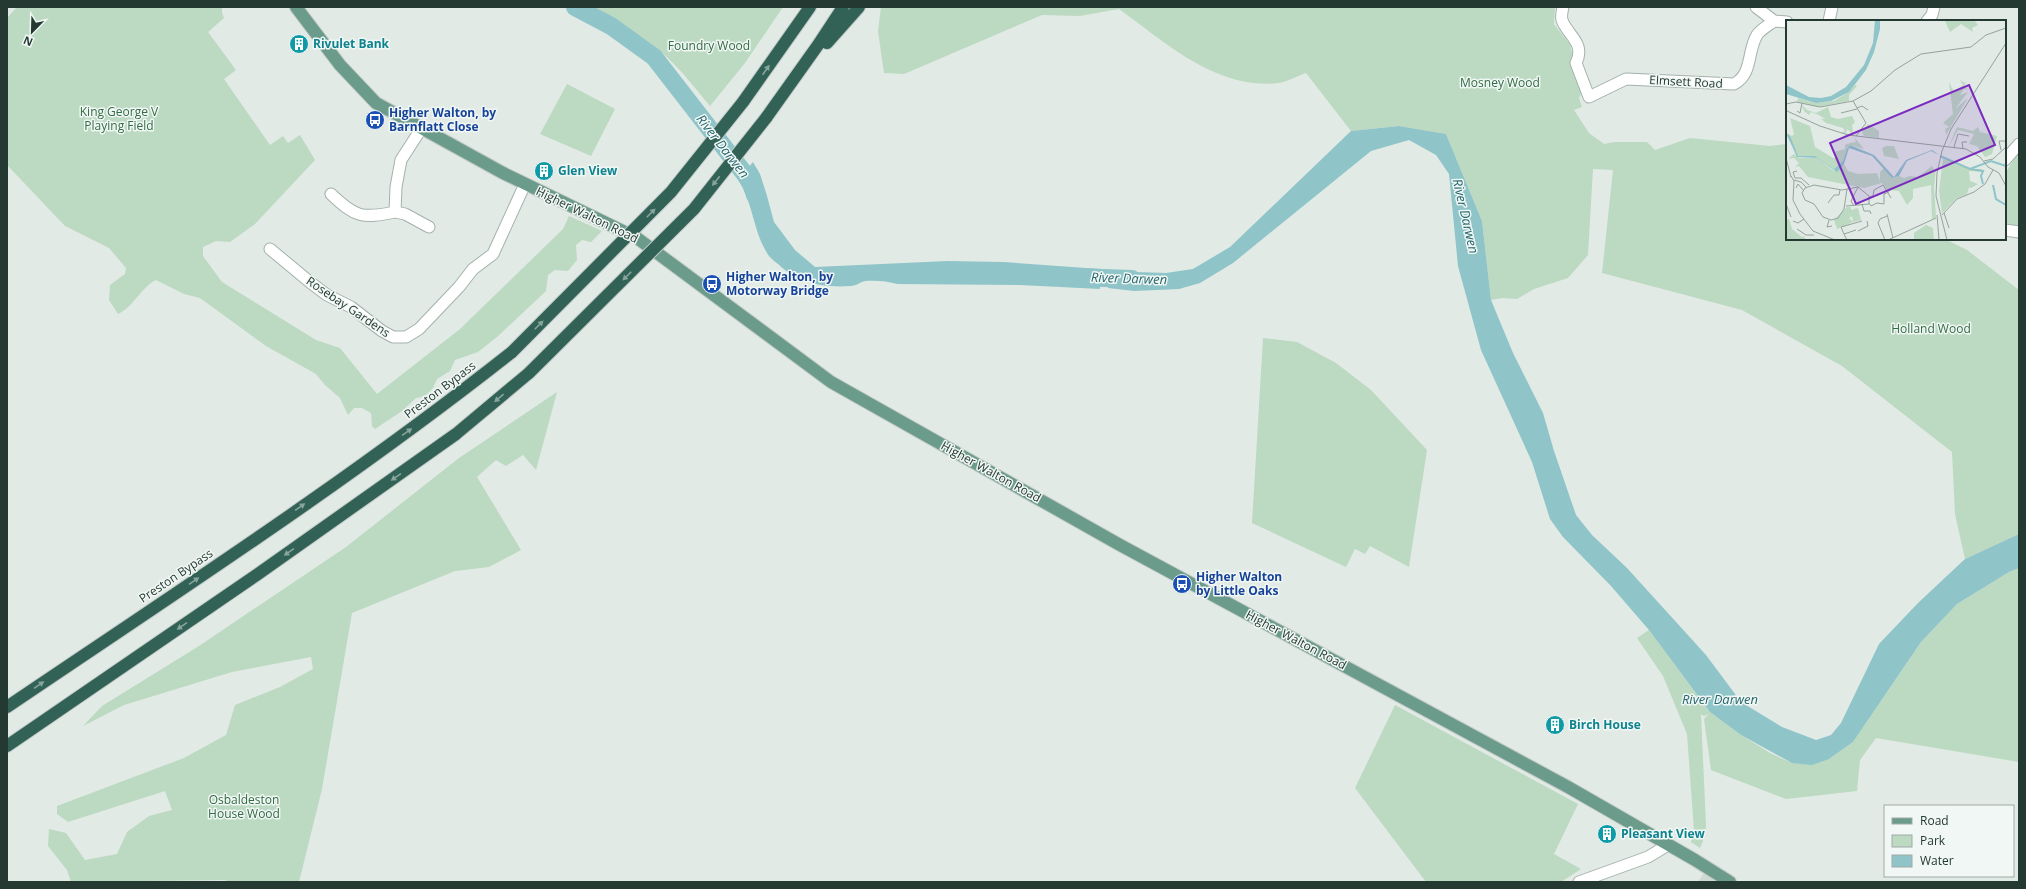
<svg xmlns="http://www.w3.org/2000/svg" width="2026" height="889" viewBox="0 0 2026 889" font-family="'Open Sans',sans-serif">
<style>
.built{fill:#d0dad4}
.green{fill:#bcd9c2}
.water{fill:#8fc4c9}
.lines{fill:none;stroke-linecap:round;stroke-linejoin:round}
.river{stroke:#8fc4c9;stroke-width:18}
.minor-casing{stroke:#a4b1ac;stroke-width:13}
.major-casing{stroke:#c1c8c6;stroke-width:14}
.highway-casing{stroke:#c1c8c6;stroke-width:14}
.minor{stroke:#fff;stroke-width:11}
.major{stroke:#6a9b8b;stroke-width:12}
.highway{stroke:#326255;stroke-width:12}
.highway-bridge-casing{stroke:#c1c8c6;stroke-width:14;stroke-linecap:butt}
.highway-bridge{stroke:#326255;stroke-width:12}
.oneway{fill:#88a59d}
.labels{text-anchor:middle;stroke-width:3;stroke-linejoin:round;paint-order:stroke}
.culture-label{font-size:12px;font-weight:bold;fill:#0d838f;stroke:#f1f7f4;text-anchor:start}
.park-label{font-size:12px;fill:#326b44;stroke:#f1f7f4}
.street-label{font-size:12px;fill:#233932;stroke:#f1f7f4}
.transit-label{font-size:12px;font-weight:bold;fill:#164399;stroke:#f1f7f4;text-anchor:start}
.water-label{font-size:13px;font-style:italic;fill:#24676e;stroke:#f1f7f4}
.inset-river{fill:none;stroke:#8fc4c9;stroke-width:2}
.inset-road{fill:none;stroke:#95a39d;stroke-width:1}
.view{fill:#7b2cbf;fill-opacity:0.15;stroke:#7b2cbf;stroke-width:2}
.inset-edge{fill:none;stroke:#233932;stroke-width:2}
</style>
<rect width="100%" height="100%" fill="#e1eae5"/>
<path class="built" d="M1703,874H1706L1717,882H1698Z"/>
<path class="green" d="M17,7H222V13L224,18L208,32L236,70L224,79L270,145L283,136L288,143L300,135L315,160L255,224L230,242L216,241L203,247V256L222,282L316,340L340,348L377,394L460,329L563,229L569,216L602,231L591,242L582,240L576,245L577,260L568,271L555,270L548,275L546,291L497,337L478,352L455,360L450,371L437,379L433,388L425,396L416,398L402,411L375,429L372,426L371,413L362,408H354L348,415L340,398L325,385L316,374L266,346L200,298L184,294L156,280C140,288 134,307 118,314L109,300L110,285L125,274L126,268L109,248L65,226L7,165V18Z
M591,7H783L745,63L710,106C695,88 680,68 662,53C640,34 616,21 591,7Z
M881,7H1555L1554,24L1570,45L1582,91L1579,98L1582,107L1574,110L1589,133L1604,144L1614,142H1647L1655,150L1690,138L1770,146L1787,144V239H1945L1967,250L2019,290V534L1965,559L1955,514L1952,452L1842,366L1742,310L1602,273L1613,170L1593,169L1588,255L1568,278L1534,289L1517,299L1502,298L1491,300L1482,221L1446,134L1399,126L1351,131L1306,73C1297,76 1287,82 1278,83C1216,90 1165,42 1119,9L1080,16L1042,15L904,74L884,73L878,31Z
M567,84L615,109L591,156L540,134Z
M2019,151V227L2005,224V174Z
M1263,338L1297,342L1336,363L1371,390L1427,450L1409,567L1370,546L1365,554L1355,549L1346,567L1252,523Z
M557,392L536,470L523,455L506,466L496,460L477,477L521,550L489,567L455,571L352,613L322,789L299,882H226V880L71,882L67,870L48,846L49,829L66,833L85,860L117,854L127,832L149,816L172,810L165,791L68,822L57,814V806L184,758L226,735L235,705L280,687L313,669L311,657L232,672L124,705L83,726L102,706L199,646L346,547L459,458Z
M2019,568V762L1876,738L1860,760L1857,791L1786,799L1711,770L1704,719L1709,714L1704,716L1701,714L1706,826L1703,841L1700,848L1691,842L1694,831L1687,734L1663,676L1637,638L1649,630L1710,712L1741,735L1770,753L1792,763L1829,759L1853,742L1921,642L1957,604L2009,572Z
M1395,705L1578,804L1554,854L1581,869L1561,882H1426L1355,788Z"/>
<path class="water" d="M1399,126L1446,134L1482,221L1491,300L1513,353L1543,413L1554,451L1576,515L1592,535L1627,568L1706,655L1741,702L1782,727L1816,740L1831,735L1841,723L1879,644L1918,603L1965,559L2019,534V568L2009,572L1957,604L1921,642L1853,742L1829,759L1812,765L1792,763L1741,735L1710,712L1649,630L1611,586L1563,537L1550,519L1532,462L1481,350L1458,266L1449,174L1436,155L1409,140L1371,151L1233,263L1200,283L1179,289L1134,291L1108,288L1107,271L1166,273L1193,269L1230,247L1351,131Z
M753,162L760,174L767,196L774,222L795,250L815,267L948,261L1003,262L1100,269V289L1020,285L898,284C886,281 876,280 865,281C860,282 856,286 851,286C823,288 798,283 778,264C774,261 769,257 767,253C753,230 753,202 738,180Z"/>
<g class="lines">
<path class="river" d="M575,7L611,26L654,57L751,182L755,195
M1076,277L1132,279"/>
<defs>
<path id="minor" d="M1563,7C1562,11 1561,16 1562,20C1567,35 1586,43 1576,63L1589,97L1626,79L1734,84C1753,74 1747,51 1757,35C1760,30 1769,25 1774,21L1787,22
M1756,7L1774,21
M1829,21L1832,7
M1927,21L1932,15L1934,7
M2005,160L2019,144
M331,194C355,217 362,219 395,212L396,187L401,160L421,129
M395,212L405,214L429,227
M2005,230L2019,232
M270,249L311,283L327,295L351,307L382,331L393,337H406L419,329L459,287L473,269L493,254L525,184
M1579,882L1648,857L1668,845"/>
<path id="major" d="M296,7L340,65L376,103L503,173L637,238L831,382L1120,545L1568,787L1695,860L1730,882"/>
<path id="highway" d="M827,43L859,7
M743,102L810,7
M766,118L818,45L843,7
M7,707C177,592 350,480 512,352
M7,746L258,574L456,434L529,373"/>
</defs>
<use href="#minor" class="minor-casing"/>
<use href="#major" class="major-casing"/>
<use href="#highway" class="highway-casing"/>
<use href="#minor" class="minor"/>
<use href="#major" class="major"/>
<use href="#highway" class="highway"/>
<defs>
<path id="highway-bridge" d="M512,352L671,192L743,102
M529,373L694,209L766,118"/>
</defs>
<use href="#highway-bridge" class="highway-bridge-casing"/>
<use href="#highway-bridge" class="highway-bridge"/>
</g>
<defs><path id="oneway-solid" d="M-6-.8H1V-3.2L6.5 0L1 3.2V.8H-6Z"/></defs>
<g class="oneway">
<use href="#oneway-solid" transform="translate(766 70) rotate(-55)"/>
<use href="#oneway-solid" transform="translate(716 181) rotate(128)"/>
<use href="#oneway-solid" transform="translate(651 213) rotate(-45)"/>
<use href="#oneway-solid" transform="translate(627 276) rotate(135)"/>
<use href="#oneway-solid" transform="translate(539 325) rotate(-45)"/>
<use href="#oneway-solid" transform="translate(499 398) rotate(140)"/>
<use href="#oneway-solid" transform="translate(407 432) rotate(-35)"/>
<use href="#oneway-solid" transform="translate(396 477) rotate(145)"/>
<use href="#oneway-solid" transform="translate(300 507) rotate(-35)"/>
<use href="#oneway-solid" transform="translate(289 552) rotate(145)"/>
<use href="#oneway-solid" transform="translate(194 581) rotate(-34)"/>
<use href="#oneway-solid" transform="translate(182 626) rotate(146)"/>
<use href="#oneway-solid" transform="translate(39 685) rotate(-34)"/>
</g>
<defs>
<symbol id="building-disc" viewBox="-11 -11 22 22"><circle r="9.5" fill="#0f9aa8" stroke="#f1f7f4"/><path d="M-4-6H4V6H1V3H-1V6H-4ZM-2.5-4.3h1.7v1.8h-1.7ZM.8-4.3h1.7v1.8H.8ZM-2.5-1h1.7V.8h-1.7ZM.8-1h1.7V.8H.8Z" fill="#fff"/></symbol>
<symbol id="bus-disc" viewBox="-11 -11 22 22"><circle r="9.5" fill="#1a4fb4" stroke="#f1f7f4"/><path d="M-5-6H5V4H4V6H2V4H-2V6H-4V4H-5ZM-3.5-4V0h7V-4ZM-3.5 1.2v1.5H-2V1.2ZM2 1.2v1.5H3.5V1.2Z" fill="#fff"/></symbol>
</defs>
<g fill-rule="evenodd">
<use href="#building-disc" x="288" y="33" width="22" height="22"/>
<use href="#bus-disc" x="364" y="109" width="22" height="22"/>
<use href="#building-disc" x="533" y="160" width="22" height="22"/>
<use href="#bus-disc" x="701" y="273" width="22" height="22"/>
<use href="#bus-disc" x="1171" y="573" width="22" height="22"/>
<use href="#building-disc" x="1544" y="714" width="22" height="22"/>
<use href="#building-disc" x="1596" y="823" width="22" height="22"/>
</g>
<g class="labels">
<g class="culture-label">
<text x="313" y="48">Rivulet Bank</text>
<text x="558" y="175">Glen View</text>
<text x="1569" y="729">Birch House</text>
<text x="1621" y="838">Pleasant View</text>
</g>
<g class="park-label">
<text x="709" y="50">Foundry Wood</text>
<text x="1500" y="87">Mosney Wood</text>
<text x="119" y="116">King George V<tspan x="119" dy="14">Playing Field</tspan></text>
<text x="1931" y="333">Holland Wood</text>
<text x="244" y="804">Osbaldeston<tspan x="244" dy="14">House Wood</tspan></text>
</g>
<g class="street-label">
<text transform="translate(1686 82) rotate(3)" y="4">Elmsett Road</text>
<text transform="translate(587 215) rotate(26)" y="4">Higher Walton Road</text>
<text transform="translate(348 307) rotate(34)" y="4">Rosebay Gardens</text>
<text transform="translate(440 390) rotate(-37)" y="4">Preston Bypass</text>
<text transform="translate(991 472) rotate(29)" y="4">Higher Walton Road</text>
<text transform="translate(176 576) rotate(-34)" y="4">Preston Bypass</text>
<text transform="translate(1296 640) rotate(28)" y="4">Higher Walton Road</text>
</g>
<g class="transit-label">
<text x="389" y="117">Higher Walton, by<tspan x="389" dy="14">Barnflatt Close</tspan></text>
<text x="726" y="281">Higher Walton, by<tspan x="726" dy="14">Motorway Bridge</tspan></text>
<text x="1196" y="581">Higher Walton<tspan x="1196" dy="14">by Little Oaks</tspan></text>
</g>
<g class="water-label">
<text transform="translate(723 146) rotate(52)" y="5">River Darwen</text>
<text transform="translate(1466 216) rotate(77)" y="5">River Darwen</text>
<text transform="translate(1129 278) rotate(2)" y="5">River Darwen</text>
<text x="1720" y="704">River Darwen</text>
</g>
</g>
<g transform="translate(1786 20)">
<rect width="220" height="220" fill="#e1eae5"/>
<path d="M165,0H188L192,5L186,8L187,12L175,4L164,12L159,1ZM182,58L178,66L182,70L178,69L174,75L182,72L169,89L182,78L160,115L159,109L163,107L157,103L167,94L163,62L168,72L177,65L174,60L179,63ZM69,65L71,66L63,75V81L31,87L11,82L12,78L30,83L48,81L63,72ZM16,85L21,90L30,93L42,87L45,97L52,99L66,96L69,102L66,105L67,114L61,109L60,113L63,114L56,113L59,111L57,108L40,103L35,99H39L33,95L25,92L23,95L18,91ZM4,98L24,106L29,127L47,138H50L48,132L59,129V125L64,123L70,122L68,117L78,129L64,125L61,129L57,141L48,149L29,136H12L0,113L6,116L8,114ZM82,104L93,111V118L78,116L76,112ZM171,107L187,111L192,107L194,112L211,116L206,134L199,137L191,126L183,124L188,114L172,110L163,126ZM100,126H108L113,139L98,136L96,128ZM8,134L13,138H31L48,151L58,144L62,151L72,154L91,153L94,161V152L98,148L106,158L113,156L118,158L124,156L132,157L146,146L149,151L150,148L148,168L150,197L146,199L145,165L127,169V178L121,185L113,171L105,170L103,172L96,163L78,168L22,157L13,146L9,147L13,143L8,138L2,139ZM157,139L173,143L182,149H196L198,152L183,151L184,161L192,164L185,168L183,167L181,174L171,178L156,193L153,171ZM61,187H65V190L72,188L75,200L67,202L66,196L63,198L67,202L51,209L48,200ZM3,199L6,209L16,217L19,216L18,218L22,220H0V200ZM140,205L147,208L148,220H128V213Z" fill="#bcd9c2"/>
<path d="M89,0H94V9L88,32L80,50L63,72L45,81L30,83L0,74V65L23,77L35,78L45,76L60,67L78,45L87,23ZM0,113L4,116L12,136H29L48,149L57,141L61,129L64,125L88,135L108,157L120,140L146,130L153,135L145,131L121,141L113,156L106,158L86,136L63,128L58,144L51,152L31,138L11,137Z" fill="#8fc4c9"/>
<path class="inset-river" d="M154,136L184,149L205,141L220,146M184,149L197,151L195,156L197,164M207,165L210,179L220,185"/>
<path class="inset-road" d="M67,81L80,103L70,116M0,84L10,82L34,87L67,81L85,71L109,50L135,34L185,27L200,15L220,8M71,88L76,86L82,90M1,91L34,106L62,115L180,129L194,137L202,147L213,153L220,166M11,91L14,93L16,83M55,93L71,89M168,127L172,114L183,116M177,129L176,122H181M215,130L213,121H220M0,138L5,157M198,141L207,139L220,127M11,151L7,152L9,158H15L23,165M5,156L8,161L7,180L14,194L27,211L49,220M8,160L15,162L20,167M10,168L12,164L17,170M19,168L28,165L56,170L72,167L83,176V184L60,186M19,168L16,173L19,180L28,184L37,197L45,200L52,198L58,189L61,169M83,177L87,176L88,170L97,165L105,178M42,183L48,175H53L54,170M83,183L85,186L91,183L98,184V174L103,172M0,184L5,197M76,184L78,191H84L85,194M68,186L65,181L72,167M158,193L163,208M101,194L107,218M151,195L153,220M156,195L171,179L188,172L199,164L207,150M43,200L41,207L46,206M7,201L12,203L18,199M11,209L20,215H28M72,211L82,206L81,201M58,214L55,207L76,201M61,220L58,214L70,210M99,220L92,203L94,199L101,196M102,220L150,198M161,220L150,176L151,153L156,131L165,109L220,23"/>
<path class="view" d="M183,65L209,125L70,184L44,123Z"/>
<rect width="220" height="220" class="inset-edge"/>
</g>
<rect width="2026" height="889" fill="none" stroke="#233932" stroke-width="16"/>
<rect x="1884" y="805" width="130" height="72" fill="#f1f7f4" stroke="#9faba6"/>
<rect x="1892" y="818" width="20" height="6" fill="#6a9b8b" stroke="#9faba6"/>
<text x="1920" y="825" font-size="12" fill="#233932">Road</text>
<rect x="1892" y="835" width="20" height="12" fill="#bcd9c2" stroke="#9faba6"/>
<text x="1920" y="845" font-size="12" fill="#233932">Park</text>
<rect x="1892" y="855" width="20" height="12" fill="#8fc4c9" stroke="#9faba6"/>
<text x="1920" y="865" font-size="12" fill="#233932">Water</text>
<g transform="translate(32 32) rotate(203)" stroke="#f1f7f4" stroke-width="3" paint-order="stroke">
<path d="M0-3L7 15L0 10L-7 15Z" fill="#233932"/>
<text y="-6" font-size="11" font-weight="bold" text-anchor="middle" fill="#233932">N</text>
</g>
</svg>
